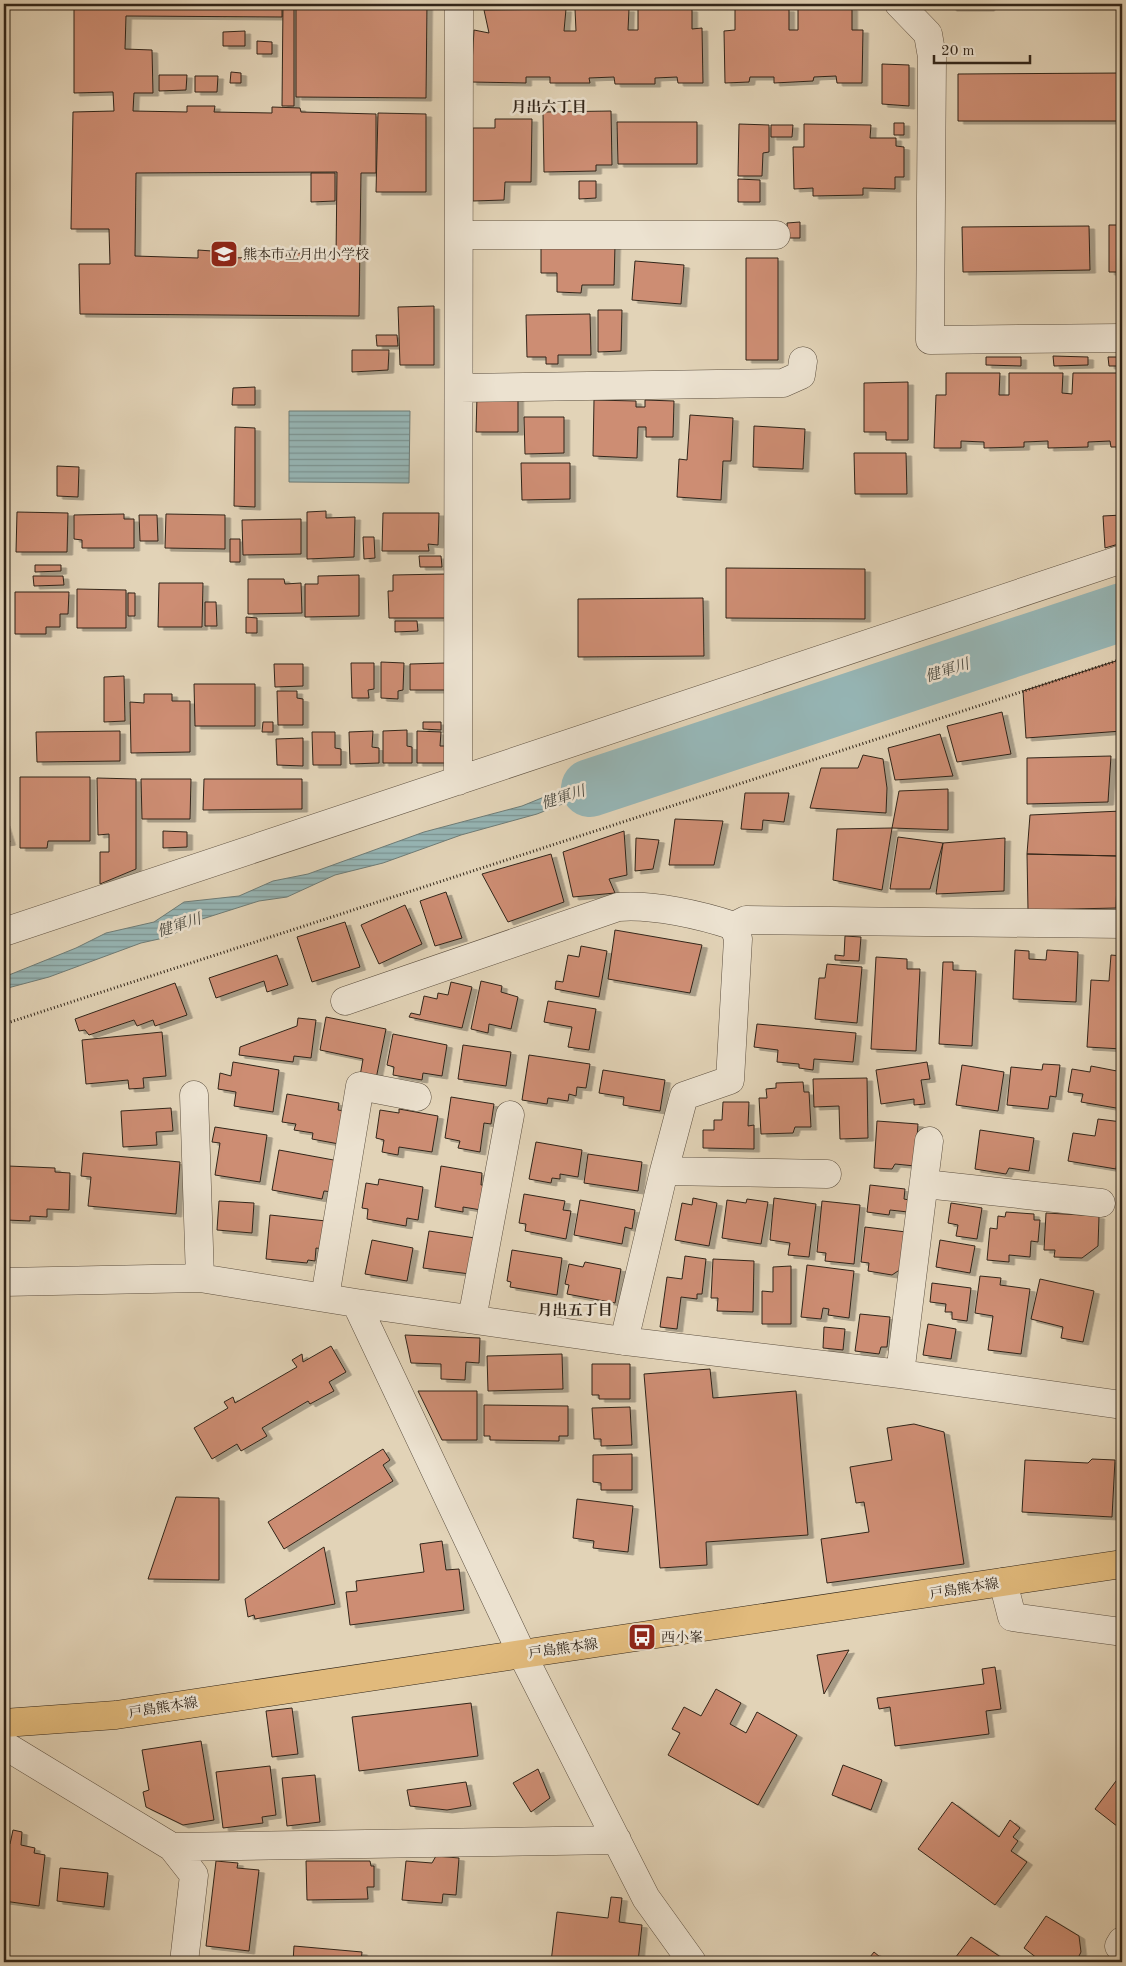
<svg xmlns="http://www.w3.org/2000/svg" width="1126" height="1966" viewBox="0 0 1126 1966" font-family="'Old Standard TT','Noto Serif JP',serif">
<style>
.water{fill:url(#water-rules);stroke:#6e7c77}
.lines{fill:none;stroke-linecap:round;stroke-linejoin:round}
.river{stroke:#96b6b6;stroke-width:58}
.building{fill:#cd8d73;stroke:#312519;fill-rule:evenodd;filter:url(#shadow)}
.minor-casing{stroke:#5d5040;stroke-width:29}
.major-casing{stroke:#312519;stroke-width:29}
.path{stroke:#312519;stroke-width:3;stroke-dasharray:1 2.5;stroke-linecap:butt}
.minor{stroke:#ece2d0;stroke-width:28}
.major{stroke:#e1ba7c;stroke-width:28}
.labels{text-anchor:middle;stroke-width:5;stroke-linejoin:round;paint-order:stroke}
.poi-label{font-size:14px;fill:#312519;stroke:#ece2d0;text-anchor:start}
.street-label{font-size:14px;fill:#312519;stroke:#ece2d0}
.neighbourhood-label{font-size:15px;font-weight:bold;fill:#312519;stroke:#ece2d0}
.water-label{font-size:15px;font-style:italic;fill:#4a4940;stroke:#ece2d0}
</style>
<defs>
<pattern id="water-rules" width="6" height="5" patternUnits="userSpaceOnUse" patternTransform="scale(1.25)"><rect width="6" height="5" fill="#96b6b6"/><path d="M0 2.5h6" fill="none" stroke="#7b9493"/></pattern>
<filter id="shadow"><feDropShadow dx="5.5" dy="3" stdDeviation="0" flood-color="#0004"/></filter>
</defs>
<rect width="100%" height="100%" fill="#e2d3b7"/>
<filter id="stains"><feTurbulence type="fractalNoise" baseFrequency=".004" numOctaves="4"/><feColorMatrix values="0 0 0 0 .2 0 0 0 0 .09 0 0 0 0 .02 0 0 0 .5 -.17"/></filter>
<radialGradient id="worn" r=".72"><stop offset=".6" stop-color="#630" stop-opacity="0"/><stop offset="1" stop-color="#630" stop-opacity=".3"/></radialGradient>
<path class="water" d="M289,411H410L409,483L289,482Z
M732,721L739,734L537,814L461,835L383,863L335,875L287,897L259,901L199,920L168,937L141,943L49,977L4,989V977L76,948L106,933L154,922L184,902L239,896L273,881L308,874L424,832L522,806L598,775L652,760L657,756L659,745L664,743Z"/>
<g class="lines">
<path class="river" d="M590,788L1122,612"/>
</g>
<path class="building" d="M74,4H282V17L126,16L125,49L152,50L153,93H134L133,111L187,112V106H215L214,112L272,113V107L300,108L301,112L376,114V173H361L359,316L80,314L79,264H110L109,229H71L73,112L114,111L113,92L74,93ZM337,172L336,257L314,259V253H287L286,257L225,258L226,252L198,250V258L135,256L136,173Z
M283,4H294V106H282Z
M296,4H427L426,98L296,97Z
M951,4H989V8H951Z
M798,7L852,8V30H863L862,83H837L836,76L814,77L813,81L774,83V77H750L749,82L725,83L724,31L735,30V8L789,9V30H798Z
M638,8L692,9V29L702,28L703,83H678L677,77L655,78V84H615L614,77L589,78L590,83H550V77H526V83L471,82L474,30L489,33L484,10L566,9L564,31H576L575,9H629L628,30H638Z
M245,31V46H223V32Z
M257,41L272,42V54H257Z
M882,64L909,65V106L882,104Z
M231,72L241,73V83H230Z
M1122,73V121H958V74Z
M159,75H187L186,90L159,91Z
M195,76H218L217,92H195Z
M611,111L612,165H596V171L544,172L543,112Z
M378,113L426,114V192H376Z
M495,119H532L531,182H505L504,200L473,201V128H495Z
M617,122H697V164H618Z
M894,123H904V135H894Z
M739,124L769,125V152L763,153L762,176H738Z
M804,124L871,125L870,138H896V146L904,147V177H895V189L863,188V195L813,196V188L794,189L793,147H804Z
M771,125H793L792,137H771Z
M311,173H335V201L311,202Z
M738,179L760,180V202H738Z
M579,181H596V198L579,199Z
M800,222V238H788L787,223Z
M1109,225H1122V272H1109Z
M1089,226L1090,270L963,272L962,227Z
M541,244L615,246L614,285H582L581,293L557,292V273H541Z
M746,258H778V360H746Z
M635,261L684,265L681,304L632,300Z
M434,306V365H400L398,307Z
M598,310H622L621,351L598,352Z
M590,314L591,355H558V364H546V357H527L526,315Z
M376,335H397L398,346H377Z
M352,350H389L388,370L352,372Z
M1053,356L1088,357V365L1054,366Z
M986,357H1021V366L986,365Z
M1108,357H1122V366H1109Z
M946,373H1000L999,395H1009V373H1063L1062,393L1072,394L1073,373H1122V447H1111L1110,441L1088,442V447L1048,448V441L1024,442V447L984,448V442L961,441V448H934L936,395H946Z
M908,382V440H886V432H864V383Z
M255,387V405H232L233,388Z
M477,396L518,397V432H476Z
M594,400L636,401V407H645V400L674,401L673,437H646V427H638L637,458L593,456Z
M690,415L733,418L731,461H723L721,500L677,497L679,459L687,460Z
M524,417H564V453L525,454Z
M754,426L805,429L803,469L753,467Z
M235,427L255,428V507L234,506Z
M854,453H906L907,494H855Z
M521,463H570V499L522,500Z
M57,466L79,467L78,497L57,496Z
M326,511V518L355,517L354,557L307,559V512Z
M17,512L68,513L67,552H16Z
M383,513H439L438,545L428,544L429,551H382Z
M124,514V519H134V548H82V540L74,539V515Z
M166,514L225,515V549L165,548Z
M139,515H157L158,541H140Z
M1122,515V543L1105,548L1103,516Z
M301,519V554L243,555L242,520Z
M363,537H374L375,558L364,559Z
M230,539H240V562H230Z
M419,556H441L442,567H420Z
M35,565H61V571L35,572Z
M726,568L865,569V619L726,618Z
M447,574L448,618H389L388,591H393V575Z
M359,575V616L305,617V584H318V576Z
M33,576H63L64,585L34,586Z
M248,579H284L285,584L301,583L302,613L248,614Z
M159,583H203L202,627H158Z
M77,589L126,590V628H77Z
M15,592H69L68,614H60V627H46V634H15Z
M128,593H135V616H128Z
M703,598L704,656L578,657V599Z
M205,602H216L217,626H205Z
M246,617L257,618V633H246Z
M395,621H417L418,631L395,632Z
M1122,659V731L1026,738L1023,691Z
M381,662L404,663L403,690L398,691V699L381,698Z
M351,663H374V689L368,690L369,698H352Z
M445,663L447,690H410V664Z
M274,664H303V686L275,687Z
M124,676L125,721L104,722V677Z
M194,684H255V726H195Z
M277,691H297V698L303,699V725H278Z
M144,694H172V701H190V752L131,753L130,702L144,703Z
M1002,712L1011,754L957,762L947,726Z
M263,722H273V732H262Z
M423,722H441V730L423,729Z
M407,730V746L412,747V763H383V731Z
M120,731V761L37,762L36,732Z
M373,731L372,747L379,748V763L350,764L349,732Z
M417,731L441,732L440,746H446V763H417Z
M312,732H335V748L341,749V765H313Z
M940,734L953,776L895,780L888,748Z
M303,738V766L277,765L276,739Z
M863,755L883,759L887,788L886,813L810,808L821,768H858Z
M1111,756L1108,802L1027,804V758Z
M20,777H90V841H48L47,848H20Z
M97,778L136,779V869L100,884V852H109V834L98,835Z
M141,779H191L190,819H142Z
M204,779H302V809L203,810Z
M948,789V830L892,828L899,791Z
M745,793H789L784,822L763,820L762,830L741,829Z
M1122,811L1118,856L1027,854L1030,815Z
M675,819L723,821L714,865H669Z
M4,823L10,842L4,843Z
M892,828L882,890L833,880L837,829Z
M163,831L187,832V847L163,848Z
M624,831L627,875L609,879L615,893L573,897L563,852Z
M898,837L943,843L930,889H890Z
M636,838L659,840L653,869L635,871Z
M1005,838L1004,891L936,894L943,843Z
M551,854L564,902L508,922L482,874Z
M1027,854L1118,856L1116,908L1028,910Z
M446,892L462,938L435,946L420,901Z
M405,905L422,944L379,964L361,925Z
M345,922L360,967L312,982L297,937Z
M615,930L702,945L690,993L608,979Z
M845,936L861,937L859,961L835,960V955L844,956Z
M581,946L607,951L599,997L555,989L556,981L563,982L568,955L579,957Z
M1015,950L1029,951V959L1046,960L1047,950L1078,952L1076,1002L1013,999Z
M277,955L288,985L267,992L264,981L216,998L209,978Z
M1111,955L1122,956V1049L1087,1047L1091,980L1109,981Z
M876,957L907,959V969H920L916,1051L871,1049Z
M943,962H953V970L976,971L972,1046L939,1044Z
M827,964L862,967L857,1023L815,1019L819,978H825Z
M481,981L502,986L501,992L518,997L511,1029L489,1024L488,1033L471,1029Z
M451,982L472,987L462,1028L409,1017L411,1013L420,1015L424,996L437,999L438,993L448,995Z
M175,983L187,1015L155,1026L153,1020L137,1026L134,1020L89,1035L85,1030L79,1031L75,1019Z
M548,1001L596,1009L589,1050L568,1047L572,1027L544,1022Z
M326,1017L386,1029L376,1079L360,1076L363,1059L320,1050Z
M298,1018L316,1020L311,1058L294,1056L293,1062L239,1055L240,1047L297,1026Z
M757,1024L856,1033L853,1062L814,1059L813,1070L799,1068V1064L777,1062L778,1050L754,1047Z
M162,1032L166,1076L143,1078L144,1088L129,1089L128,1080L86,1084L82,1040Z
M393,1034L447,1045L442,1076L423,1073L422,1080L393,1075L394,1067L387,1065Z
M463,1045L511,1052L506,1086L458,1079Z
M529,1055L590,1064L586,1088L577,1087L576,1096L569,1094L568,1101L548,1098L547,1104L522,1100Z
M233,1062L279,1070L273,1112L234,1106L236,1092L218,1089L220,1073L231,1076Z
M927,1062L930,1079L921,1080L925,1104L914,1105V1099L881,1104L876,1070Z
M1043,1064L1060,1065L1056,1097L1050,1096L1048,1109L1007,1105L1011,1067L1042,1070Z
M962,1065L1004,1072L998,1111L956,1105Z
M1091,1066L1122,1072V1109L1081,1102L1083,1094L1068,1092L1072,1069L1090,1072Z
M603,1070L665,1080L660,1111L623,1105L624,1097L599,1093Z
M867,1078L868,1138L840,1139L839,1106L814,1107L813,1079Z
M803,1082L804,1092H809L811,1127H795L793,1133L761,1134L759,1098H767L766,1089L776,1088V1083Z
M287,1094L339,1103L338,1110L345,1111L339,1144L312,1139L313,1133L294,1130L296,1124L282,1122Z
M451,1097L494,1104L491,1124L484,1123L480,1152L458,1148L460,1141L445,1138Z
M723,1102H749L748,1126L754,1125V1149L703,1148V1130H714V1120H722Z
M171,1108L173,1131L156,1132L157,1145L123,1147L121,1111Z
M399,1109L438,1116L432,1152L399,1147L398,1155L382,1152L384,1140L376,1138L380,1110L399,1113Z
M1098,1119L1122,1122L1116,1169L1068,1161L1073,1133L1095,1136Z
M877,1121L918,1124L915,1166L895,1164L892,1169L874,1168Z
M215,1127L267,1135L260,1182L215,1175L220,1143L212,1142Z
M980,1130L1034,1138L1029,1171L1009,1168L1006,1174L975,1169Z
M536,1142L582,1150L578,1177L560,1174V1179L552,1178L551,1183L529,1179Z
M279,1150L339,1161L333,1192L324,1191L322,1199L272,1190Z
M83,1153L180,1162L176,1214L88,1206L91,1177L81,1176Z
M588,1154L642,1162L638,1191L584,1183Z
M8,1166L55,1168V1172L70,1173L69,1210L47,1209V1217L30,1216V1221L6,1220Z
M441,1166L482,1173L481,1185H486L481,1210L463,1207V1212L435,1207Z
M379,1179L423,1187L418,1220L407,1218L406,1226L367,1219L368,1209L362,1208L366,1183L378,1185Z
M870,1185L905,1189L904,1199L909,1200L908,1212L890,1210L889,1215L867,1212Z
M524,1194L565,1201L563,1210L571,1211L566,1239L525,1231L526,1224L519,1223Z
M693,1198L717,1203L709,1246L675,1240L682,1203L692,1205Z
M774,1198L816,1204L809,1257L788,1255L790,1243L770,1240Z
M747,1199L768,1202L761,1244L722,1238L727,1200L746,1203Z
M580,1200L635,1210L632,1229L625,1227L622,1244L574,1235Z
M219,1201L254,1203L252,1233L217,1230Z
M822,1201L860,1205L854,1264L825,1261L826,1253L817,1252Z
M951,1203L982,1208L977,1239L956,1236L958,1225L948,1223Z
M1006,1212L1034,1214V1220H1040L1038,1242L1031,1241L1030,1257L1009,1255V1262L987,1260L990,1228L997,1229L998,1216L1005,1217Z
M1046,1213L1099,1216L1098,1246L1082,1258L1054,1257L1055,1250H1044Z
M270,1215L326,1221L323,1249L316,1248L315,1261L308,1260L307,1263L266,1259Z
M865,1227L906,1232L901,1269L892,1275L868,1271L869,1263L861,1262Z
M429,1231L475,1238L470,1274L423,1268Z
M372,1240L413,1248L407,1281L365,1274Z
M940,1240L975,1246L970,1273L936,1267Z
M512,1250L562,1258L557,1295L510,1287L511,1282L507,1281Z
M685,1256L706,1259L702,1294H697V1299L681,1297L677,1329L660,1327L667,1277L682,1279Z
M713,1259L754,1261L753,1312L717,1311L718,1298H711Z
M585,1262L621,1269L615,1303L567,1294L569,1285L565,1284L569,1264L583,1267Z
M807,1265L854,1271L849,1318L828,1315L829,1309L823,1308L821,1319L801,1317Z
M791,1266V1324H762V1291L773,1292V1267Z
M980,1276L1001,1278L1000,1285L1030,1289L1021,1354L988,1350L993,1316L975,1313Z
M1040,1279L1094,1291L1083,1342L1061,1338L1063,1327L1031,1319Z
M932,1283L971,1288L967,1321L952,1319V1312H945L946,1304L930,1302Z
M860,1314L890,1317L887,1347H881L879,1354L855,1351Z
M928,1324L956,1329L951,1359L923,1355Z
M824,1327L845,1329L843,1350L823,1348Z
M405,1335L480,1338L479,1363L466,1362L465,1380L441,1379V1364L411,1363Z
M331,1346L346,1372L329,1382L334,1391L310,1404L308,1401L262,1428L267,1436L241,1451L237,1444L212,1459L194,1428L228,1408L224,1402L233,1397L235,1403L297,1367L292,1360L302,1354L303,1362Z
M562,1354L563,1389L488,1391L487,1356Z
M592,1364H630V1399H599V1395H592Z
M710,1369L713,1398L796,1391L808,1535L706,1542L707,1565L660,1568L644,1374Z
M418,1391H477V1440H442Z
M484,1405L568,1406V1436H559V1441L490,1440V1436H484Z
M630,1407L632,1445L601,1446V1439H594L592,1408Z
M914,1424L944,1432L964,1564L827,1583L821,1539L869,1532L864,1502L856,1503L850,1467L892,1460L887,1428Z
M383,1449L390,1460L383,1465L393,1481L284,1549L268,1522Z
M632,1454V1490H601V1483L593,1482V1455Z
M1092,1459L1115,1460L1112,1517L1022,1512L1025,1460L1088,1463Z
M176,1497L219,1498V1580L148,1579Z
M577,1499L633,1506L628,1552L593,1548L594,1541L573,1538Z
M442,1541L446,1570L459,1569L464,1610L350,1625L346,1592L357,1591L356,1581L424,1572L420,1544Z
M324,1547L335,1604L255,1619L254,1615L248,1617L245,1599Z
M849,1650L824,1694L817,1655Z
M995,1667L1001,1709L986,1711L989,1734L895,1746L890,1707L879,1709L877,1698L984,1684L982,1669Z
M716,1689L741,1703L730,1724L746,1733L757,1712L797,1735L758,1805L668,1755L680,1733L672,1729L684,1707L701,1716Z
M471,1703L478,1756L359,1771L352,1717Z
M292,1708L298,1754L272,1757L266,1711Z
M201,1741L214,1820L183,1825L146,1807L143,1792L149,1790L142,1750Z
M843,1765L882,1780L871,1810L832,1795Z
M270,1766L276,1815L262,1817L263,1823L223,1828L216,1772Z
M538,1769L550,1798L531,1812L513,1783Z
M1122,1773V1830L1095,1809Z
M315,1775L320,1822L287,1826L282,1778Z
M466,1782L471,1806L447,1810L410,1806L407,1790Z
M952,1802L999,1837L1010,1820L1020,1828L1013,1837L1018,1841L1011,1851L1027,1862L995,1905L918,1849Z
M13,1830L22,1832L21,1845L35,1848L34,1853L45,1855L39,1906L4,1901V1848L6,1843L10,1844Z
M436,1856L459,1858L456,1895L443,1894L442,1903L402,1900L406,1861L432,1863Z
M216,1861L238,1863L237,1868L259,1870L249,1951L206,1946Z
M306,1861H370L371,1866H374V1887H367L368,1899L307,1900Z
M60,1868L108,1873L104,1907L57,1901Z
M611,1897L622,1898L619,1922L642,1925L638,1962H551L557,1912L608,1918Z
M1046,1916L1079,1936L1081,1952L1076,1962H1042L1024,1948Z
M971,1937L1008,1962H952Z
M294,1946L362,1952L361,1962H293Z
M874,1952L886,1962H866Z"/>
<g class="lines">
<defs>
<path id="minor" d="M899,4L928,34L932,57L930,340L1122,338
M460,235H776
M460,388L783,383L801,375L803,361
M458,781L459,4
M734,926L746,920L1122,924
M4,932L1122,559
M345,1001L618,907C653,904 701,915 734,926L738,939L730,1080L684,1096L664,1171L624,1341
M194,1095L200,1278
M664,1171L827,1174
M925,1184L1101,1203
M4,1282L200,1278L356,1303L624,1341L900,1374L1122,1405
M325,1297L360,1086L417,1097
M356,1303L522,1654L646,1898L692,1962
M472,1319L510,1115
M900,1374L929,1141
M1003,1582L1012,1617L1122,1632
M4,1745L172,1847L194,1875L184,1962
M172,1847L617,1840
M1119,1946L1122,1941"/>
<path id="major" d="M4,1723L116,1715L1122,1564"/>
</defs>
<use href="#minor" class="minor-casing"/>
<use href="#major" class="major-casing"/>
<path class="path" d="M4,1024L1122,659"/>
<use href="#minor" class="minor"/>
<use href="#major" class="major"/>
</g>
<defs>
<symbol id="school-square" viewBox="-11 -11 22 22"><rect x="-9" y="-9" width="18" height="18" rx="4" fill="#8f2418" stroke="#ece2d0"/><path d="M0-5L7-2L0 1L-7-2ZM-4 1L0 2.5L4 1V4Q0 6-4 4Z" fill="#fff"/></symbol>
<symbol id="bus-square" viewBox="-11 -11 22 22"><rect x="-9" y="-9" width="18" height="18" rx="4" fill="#8f2418" stroke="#ece2d0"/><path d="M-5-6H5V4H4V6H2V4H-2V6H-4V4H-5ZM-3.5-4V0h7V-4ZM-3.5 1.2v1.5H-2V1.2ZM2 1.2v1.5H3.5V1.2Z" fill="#fff"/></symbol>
</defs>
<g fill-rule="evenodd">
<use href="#school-square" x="208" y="238" width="32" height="32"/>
<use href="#bus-square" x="626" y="1621" width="32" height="32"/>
</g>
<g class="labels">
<g class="poi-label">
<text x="243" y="259">熊本市立月出小学校</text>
<text x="661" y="1642">西小峯</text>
</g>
<g class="street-label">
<text transform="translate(964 1588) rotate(-9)" y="5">戸島熊本線</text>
<text transform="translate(563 1648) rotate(-8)" y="5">戸島熊本線</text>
<text transform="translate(163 1707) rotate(-9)" y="5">戸島熊本線</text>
</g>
<g class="neighbourhood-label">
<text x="549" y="112">月出六丁目</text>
<text x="575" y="1315">月出五丁目</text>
</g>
<g class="water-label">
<text transform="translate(947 670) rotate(-18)" y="5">健軍川</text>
<text transform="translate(563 797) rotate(-18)" y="5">健軍川</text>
<text transform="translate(179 925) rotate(-18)" y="5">健軍川</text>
</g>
</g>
<rect width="1126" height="1966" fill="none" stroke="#e2d3b7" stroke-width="20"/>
<rect x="5" y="5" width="1116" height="1956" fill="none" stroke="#312519" stroke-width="2.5"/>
<rect x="10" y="10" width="1106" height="1946" fill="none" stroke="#312519"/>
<path d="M934 55v8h96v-8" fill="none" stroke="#312519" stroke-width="2.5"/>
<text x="941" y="55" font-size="15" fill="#312519" stroke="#ece2d0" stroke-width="4" paint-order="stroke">20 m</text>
<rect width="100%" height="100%" filter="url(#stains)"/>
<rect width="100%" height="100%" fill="url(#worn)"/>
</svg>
